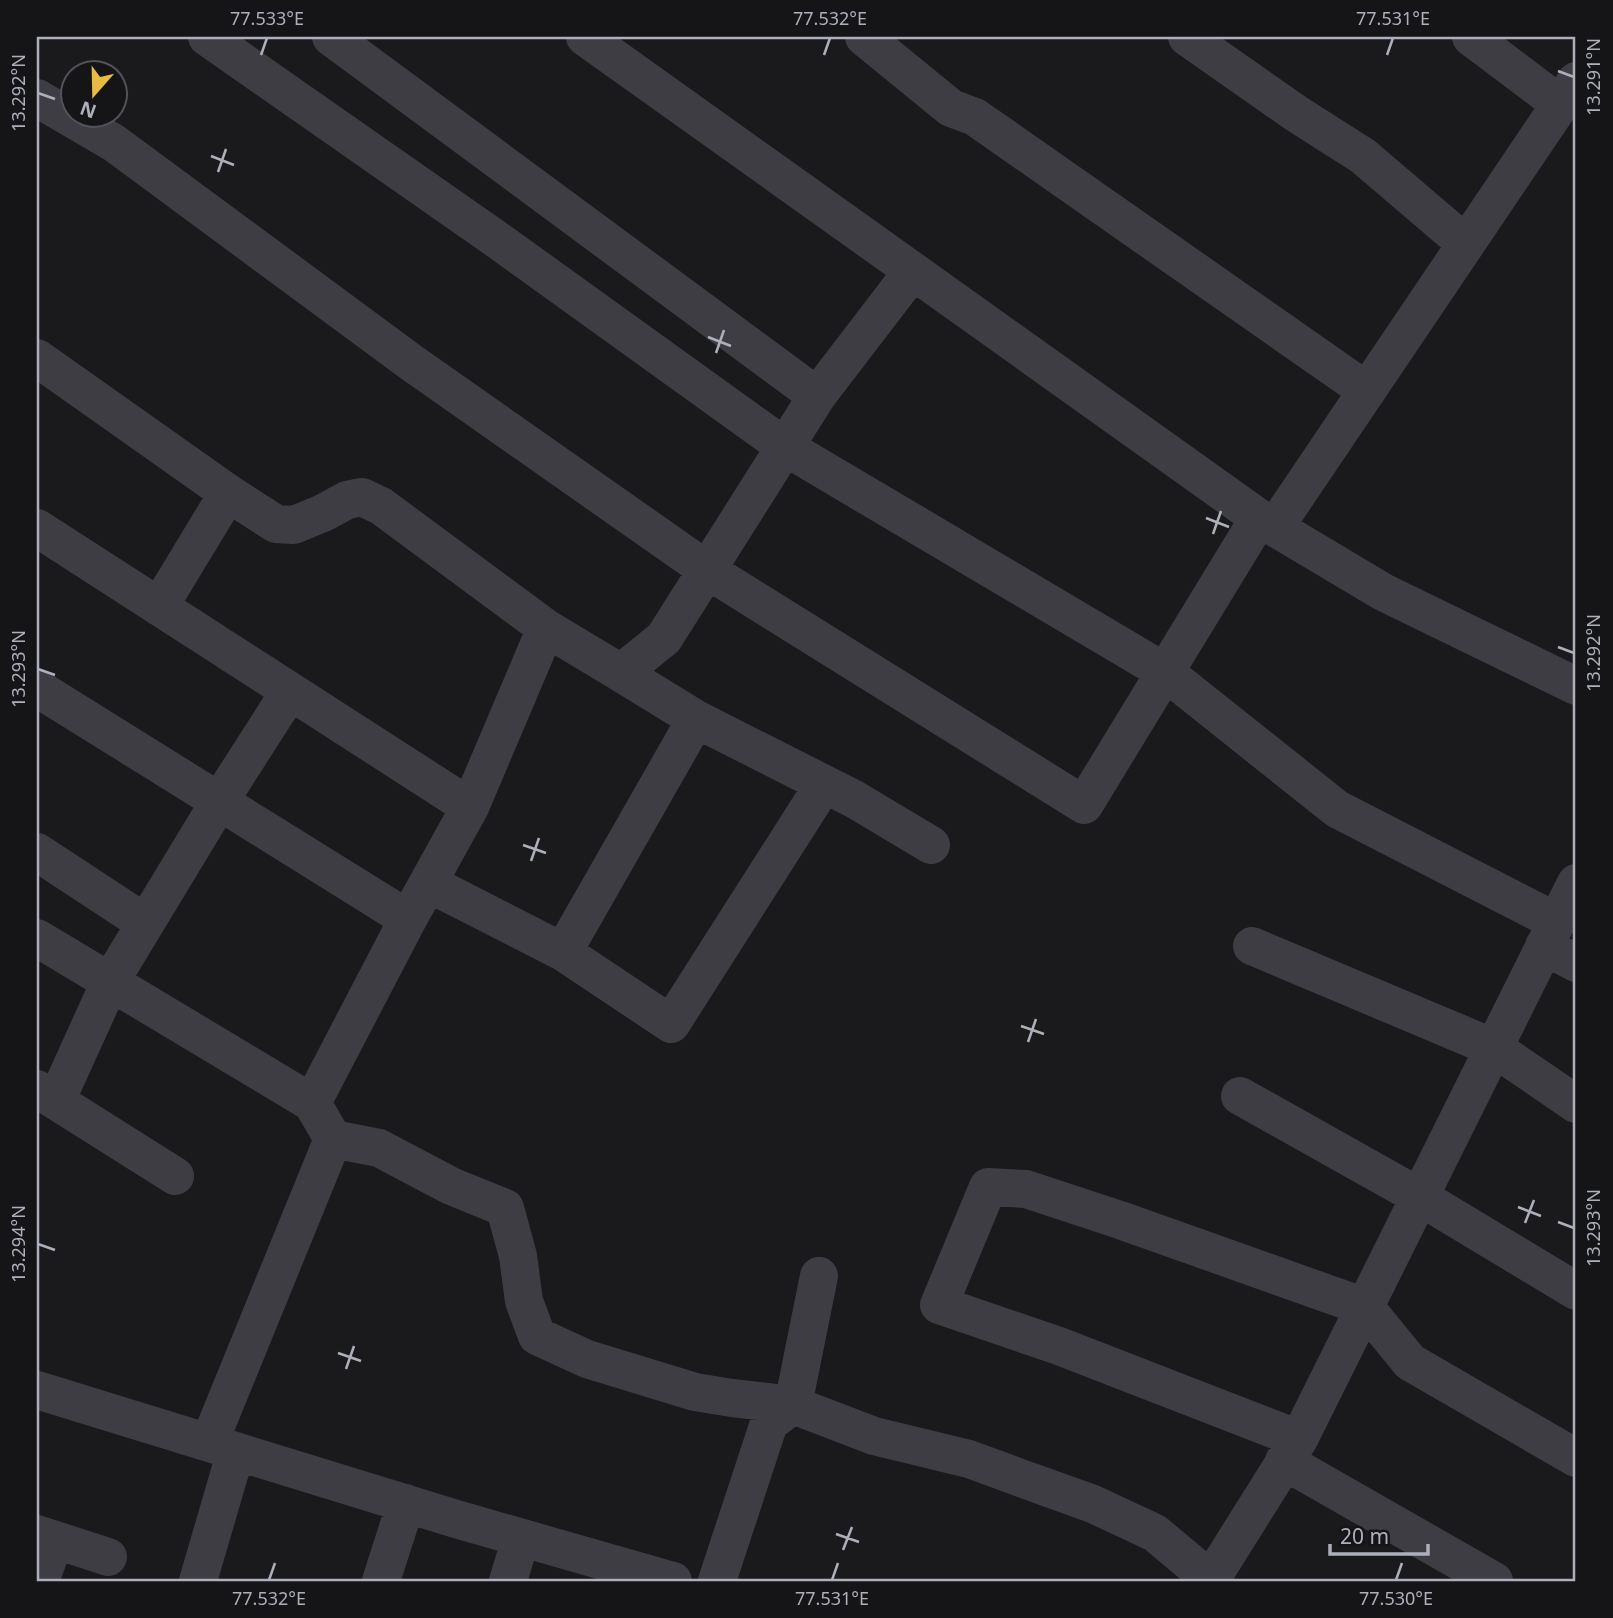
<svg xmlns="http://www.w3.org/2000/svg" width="1613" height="1618" viewBox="0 0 1613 1618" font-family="'Noto Sans',sans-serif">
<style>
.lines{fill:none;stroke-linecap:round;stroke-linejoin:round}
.minor{stroke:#3d3d43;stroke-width:38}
.ticks{fill:none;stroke:#adb0bb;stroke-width:2.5}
.neatline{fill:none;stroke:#adb0bb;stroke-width:2.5}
.ticks-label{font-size:18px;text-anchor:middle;fill:#adb0bb}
</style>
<rect width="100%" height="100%" fill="#1a1a1c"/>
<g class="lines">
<path class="minor" d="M207,37L496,239L785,447L1165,672L1337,809L1557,922
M331,37L817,396
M585,37L1259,518L1383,592L1576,686
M864,37L951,108L975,117L1367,391
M1187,37L1297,114L1363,156L1466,244
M1471,37L1561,105
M37,98L114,143L412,363L707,570L1084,805L1259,518
M37,358L228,493L276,524L294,525L323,513L347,500L362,497L381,506L546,628L621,673L664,638L817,396L912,272
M1275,527L1576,81
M37,528L470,807
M159,607L228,493
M621,673L696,719L854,799L931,845
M37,688L408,919
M37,852L145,923
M428,883L563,952L696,719
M37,938L312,1103L333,1139L209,1443
M1252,946L1494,1048L1576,1104
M1544,946L1576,963
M563,952L671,1024L824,784
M37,1089L175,1176
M1240,1096L1420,1197L1576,1291
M56,1101L110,982L219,802L290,691
M312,1103L408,919L470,807L546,628
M333,1139L379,1148L451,1186L505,1208L518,1256L524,1301L537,1336L587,1359L695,1392L732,1398L793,1405L874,1436L969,1459L1018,1477L1093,1504L1155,1533L1211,1580
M37,1390L456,1519L673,1581
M1299,1439L1059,1346L939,1305L988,1187L1026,1189L1120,1220L1365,1307L1410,1362L1576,1458
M1284,1461L1494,1581
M37,1534L108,1557
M40,1581L55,1540
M198,1581L236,1451
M381,1581L406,1503
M508,1581L521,1538
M717,1581L769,1423L793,1405L819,1276
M1210,1581L1299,1439L1576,883"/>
</g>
<path class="ticks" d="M261,55L267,38M824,55L830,38M1387,55L1393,38M1558,71L1574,77M38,93L55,99M211,156L234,165M218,172L226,149M708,337L731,346M716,353L724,330M1206,518L1229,527M1213,534L1221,511M1558,647L1574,653M38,669L55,675M523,845L546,853M531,861L539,838M1021,1026L1044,1034M1028,1042L1036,1019M1518,1207L1541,1216M1558,1222L1574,1228M1525,1223L1534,1200M38,1244L55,1250M338,1353L361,1361M346,1369L354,1346M836,1534L859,1542M843,1550L852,1527M269,1580L275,1563M832,1580L838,1563M1396,1580L1402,1563"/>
<rect width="1613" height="1618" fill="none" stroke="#151517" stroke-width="77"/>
<g transform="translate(94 94) rotate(200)"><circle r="33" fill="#151517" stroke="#525359" stroke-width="2"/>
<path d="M0-5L12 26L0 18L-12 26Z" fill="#e9bb45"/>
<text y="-10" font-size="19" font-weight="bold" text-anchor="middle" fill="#adb0bb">N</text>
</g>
<path d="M1330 1544v10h98v-10" fill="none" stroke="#adb0bb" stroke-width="3.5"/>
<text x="1340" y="1544" font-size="21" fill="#adb0bb" stroke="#151517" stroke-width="5" paint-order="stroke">20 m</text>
<rect x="38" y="38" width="1536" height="1542" class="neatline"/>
<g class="ticks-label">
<text x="267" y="25">77.533°E</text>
<text x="830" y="25">77.532°E</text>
<text x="1393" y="25">77.531°E</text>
<text transform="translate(1594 77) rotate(-90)" y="6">13.291°N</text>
<text transform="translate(19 93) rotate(-90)" y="6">13.292°N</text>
<text transform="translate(1594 653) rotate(-90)" y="6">13.292°N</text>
<text transform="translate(19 669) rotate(-90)" y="6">13.293°N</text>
<text transform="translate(1594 1228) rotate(-90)" y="6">13.293°N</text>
<text transform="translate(19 1244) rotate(-90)" y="6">13.294°N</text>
<text x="269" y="1605">77.532°E</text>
<text x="832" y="1605">77.531°E</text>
<text x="1396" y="1605">77.530°E</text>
</g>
</svg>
